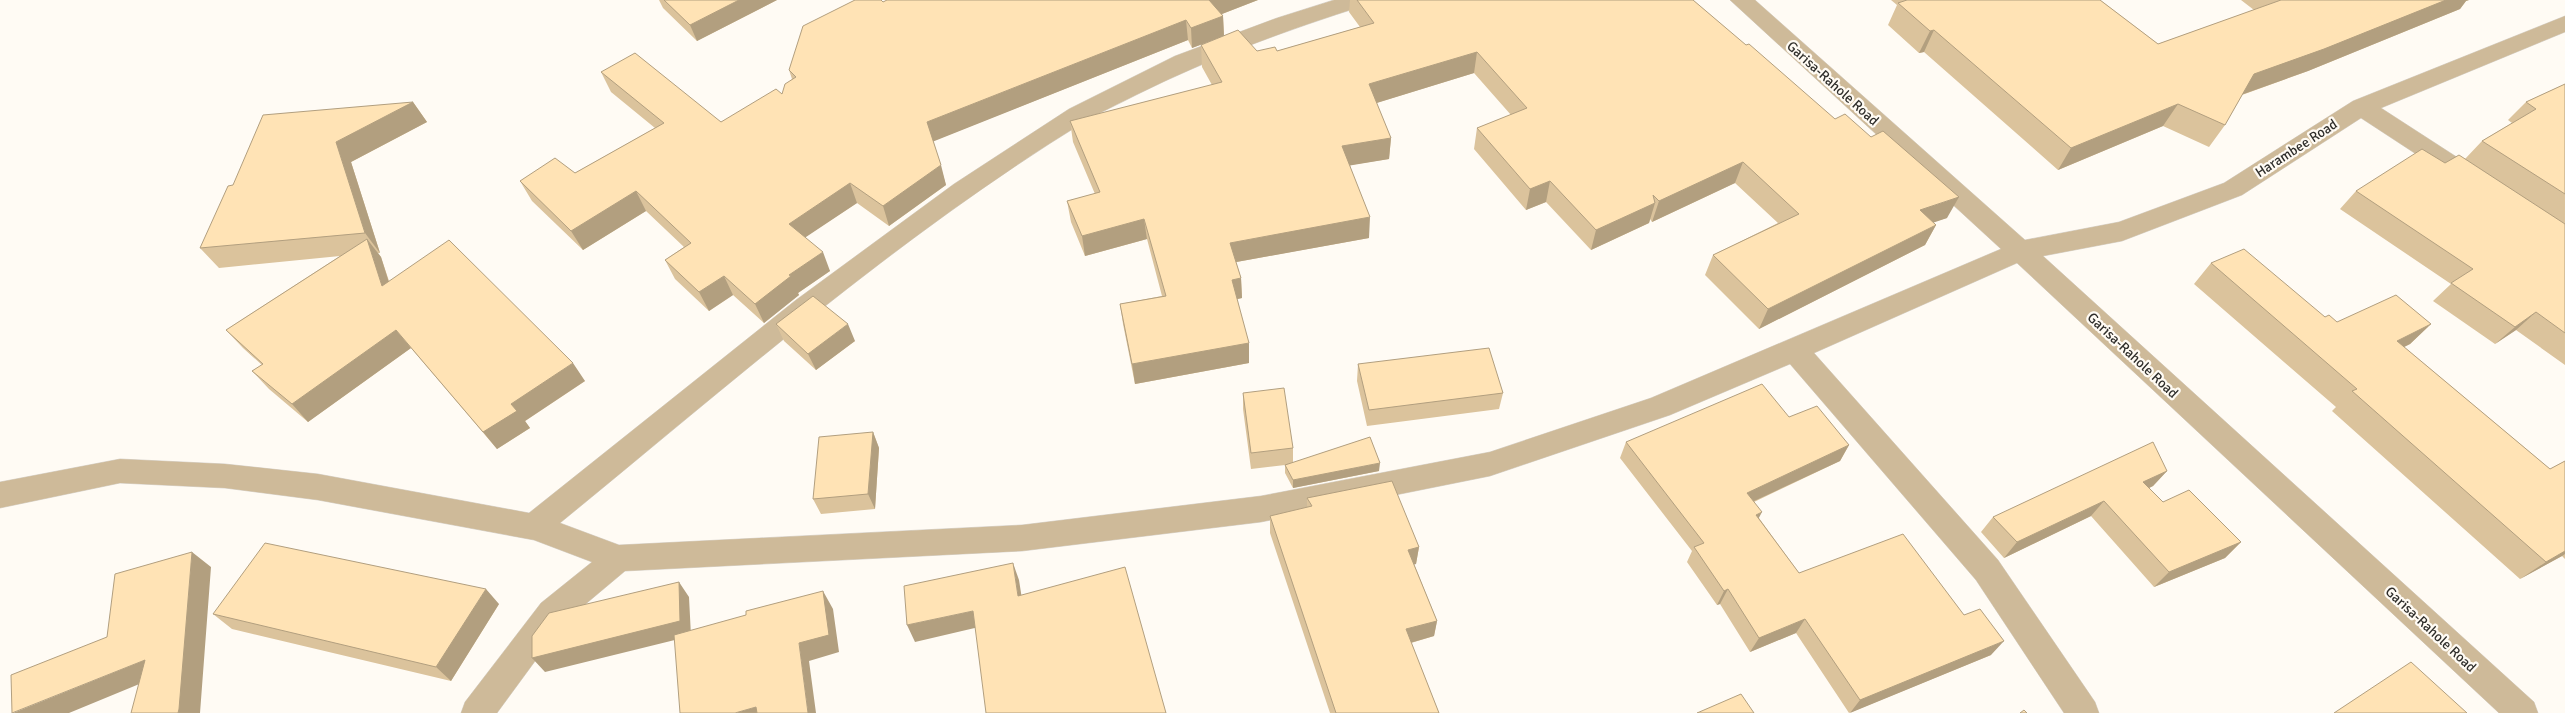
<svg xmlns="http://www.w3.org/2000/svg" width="2565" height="713" viewBox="0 0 2565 713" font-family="Signika,sans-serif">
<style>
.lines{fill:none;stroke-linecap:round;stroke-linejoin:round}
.street-casing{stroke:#dad6d0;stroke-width:1}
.street{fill:#ceba99;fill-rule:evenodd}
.wall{fill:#dbc39c}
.shaded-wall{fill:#b29f7f}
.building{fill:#ffe3b5;stroke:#b29f7f}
.labels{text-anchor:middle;stroke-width:4.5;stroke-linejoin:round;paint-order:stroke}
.street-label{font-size:14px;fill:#2f2e2b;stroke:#fffbf4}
</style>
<rect width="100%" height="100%" fill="#fffbf4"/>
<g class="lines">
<defs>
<path id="street" d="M1334,0H1369L1366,5C1287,30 1210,58 1136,95C1119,104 1100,112 1084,122C897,237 729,385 560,523L619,545L1022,525L1261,496L1490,452L1651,398L2001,249L1730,0H1755L2025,240L2119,222L2224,183L2353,101L2565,16V32L2381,108L2486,176L2489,182L2486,188L2477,191L2468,188L2361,118L2242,195L2122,241L2043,256L2534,702L2538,713H2499L2017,263L1814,353L1998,560L2095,702L2099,713H2064L1976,580L1790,364L1670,415L1490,476L1261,522L1022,551L625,571L563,623L497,713H461L465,702L541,603L592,562L534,540L318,500L225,488L120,483L0,508V482L120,459L225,464L318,474L529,513L796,300L954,184L1069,109L1175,56L1277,18Z"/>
</defs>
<use href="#street" class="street-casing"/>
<use href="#street" class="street"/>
</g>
<path class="wall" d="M659,0H777L697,41L663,8Z
M887,0H1258L1222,14L1223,16L1224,36L1192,48L1188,40L933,141L946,185L889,226L857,203L805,237L830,271L798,293L799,295L764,323L733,295L709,311L675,279L665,260L684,247L646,211L583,250L532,201L520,181L575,173L655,128L611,92L601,72L721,122L782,94L792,79L789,70L883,2Z
M1350,0H1693L1947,218L1933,222L1936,225L1925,245L1759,329L1705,275L1713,255L1778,223L1735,183L1652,222L1650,219L1649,223L1591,250L1546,202L1526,210L1474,149L1477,128L1511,115L1474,73L1376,103L1391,138L1389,159L1350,165L1369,238L1236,262L1241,278L1242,298L1237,299L1249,363L1135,384L1123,324L1120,304L1162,296L1147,239L1085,256L1071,222L1067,201L1095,194L1073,142L1070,121L1212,85L1202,67L1201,45L1257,51H1277L1360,27L1349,12Z
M1891,0H2100L2158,44L2254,10L2241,0H2469L2466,1L2460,9L2308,71L2242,95L2225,125L2209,147L2163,126L2058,170L1924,52L1919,53L1888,25L1897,5Z
M2565,84V365L2516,330L2495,344L2433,301L2451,284L2340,209L2356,191L2445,163L2465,159L2482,141L2512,123L2508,120L2526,102Z
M413,102L427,122L351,162L380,253H378L381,257L389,281L585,381L525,421L530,428L497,449L411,348L308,422L269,389L252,371L262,365L243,348L226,330L340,256L219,268L200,248L233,185Z
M2211,263L2325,317L2337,322L2431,324L2410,344L2404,347L2550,469L2565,461V559L2562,556L2520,579L2332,411L2336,407L2194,284Z
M776,324L855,341L816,370L784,341Z
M1358,364L1503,393L1499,409L1367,426L1357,381Z
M1243,393L1293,448V462L1379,471L1293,488L1285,473V465L1251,469L1243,409Z
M1789,417L1849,445L1840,461L1754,502L1759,518L1799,573L1991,655L1849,713L1796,633L1750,652L1720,604L1717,605L1687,562L1692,551L1620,458L1626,442Z
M873,432L879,448L875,509L821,514L813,499Z
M2167,471L2153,486L2149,488L2163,502L2241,542L2225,558L2154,587L2091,516L2004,558L1981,532L1993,517Z
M1307,498L1419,547L1416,564H1414L1437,621L1434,636L1411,643L1439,713H1330L1270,533V516L1307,507Z
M499,604L451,681L232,629L213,614Z"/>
<path class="shaded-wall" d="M739,0H777L697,41L690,25Z
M1208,0H1258L1209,19Z
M2446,0H2469L2466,1L2460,9L2308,71L2238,96L2254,74Z
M1223,16L1224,36L1192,48L1191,28Z
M1186,20L1188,40L932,142L927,122Z
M1934,30L1924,52L1919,53L1930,31Z
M1477,52L1474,73L1367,106L1369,84Z
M413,102L427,122L351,162L380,253L365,233L336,142Z
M2178,104L2163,126L2058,170L2071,148Z
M1391,138L1389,159L1341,167L1342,146Z
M1743,162L1735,183L1652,222L1659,201Z
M941,165L946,185L889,226L883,206Z
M1550,181L1546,202L1526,210L1530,189Z
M850,183L857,203L797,243L789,224Z
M636,191L646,211L583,250L571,231Z
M1959,197L1947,218L1909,231L1920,210Z
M1655,203L1649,223L1591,250L1596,230Z
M1370,217L1369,238L1231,263L1230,243Z
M1144,219L1147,239L1085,256L1082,236Z
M1936,225L1925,245L1759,329L1768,309Z
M367,239L381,257L396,305L382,286Z
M823,252L830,271L798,293L799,295L764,323L755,304L789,275Z
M724,276L733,295L709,311L699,292Z
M1241,278L1242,298L1233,300L1232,280Z
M2536,312L2516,330L2495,344L2515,327Z
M848,324L855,341L816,370L808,354Z
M2431,324L2410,344L2376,361L2397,341Z
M396,330L411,348L308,422L292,404Z
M1249,343V363L1135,384L1132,364Z
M573,363L585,381L525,421L530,428L497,449L483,432L511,404Z
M873,432L879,448L875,509L868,494Z
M1849,445L1840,461L1739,508L1747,493Z
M1380,463L1379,471L1293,488V480Z
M2167,471L2153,486L2129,498L2143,482Z
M2104,501L2091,516L2004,558L2017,542Z
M1762,512L1754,527L1756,515Z
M2241,542L2225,558L2154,587L2169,572Z
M1419,547L1416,564L1406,567L1408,550Z
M2565,551V554L2562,556L2520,579L2546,562Z
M192,552L211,567L200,713H178Z
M1013,563L1019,580L1024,612L1018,596Z
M679,582L689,597L691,636L545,672L532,658Z
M486,589L499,604L451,681L436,667Z
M1728,589L1720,604L1717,605L1724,591Z
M823,591L833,609L839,652L809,661L816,713H808L799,643Z
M973,611L979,627L915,642L907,625Z
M1805,619L1796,633L1750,652L1759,638Z
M1437,621L1434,636L1403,645L1406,629Z
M2004,641L1991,655L1850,713L1860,700Z
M145,660L166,673L69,713H13Z
M756,707L760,713H735Z"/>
<path class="building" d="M664,0H739L690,25Z
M855,0H881L883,2L887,0H1209L1223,16L1191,28L1186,20L927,122L941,165L883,206L850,183L789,224L823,252L789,275L791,276L755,304L724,276L699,292L665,260L691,243L636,191L571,231L520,181L555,158L575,173L664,123L601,72L635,53L721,122L776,89L782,94L785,84L796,77L789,70L803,26Z
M1357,0H1693L1746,45L1749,44L1835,119L1845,114L1871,137L1883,131L1959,197L1920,210L1936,225L1768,309L1713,255L1799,214L1743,162L1659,201L1653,195L1655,203L1596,230L1550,181L1530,189L1477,128L1527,108L1477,52L1369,84L1391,138L1342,146L1370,217L1230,243L1241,278L1232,280L1249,343L1132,364L1120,304L1166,296L1144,219L1082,236L1067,201L1100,192L1070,121L1222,82L1201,45L1238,30L1257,51L1275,47L1277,51L1374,23Z
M1907,0H2100L2158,44L2281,0H2446L2324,49L2254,74L2225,125L2178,104L2071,148L1934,30L1930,31L1898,3Z
M2565,84V194L2482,141L2536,109L2526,102Z
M413,102L336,142L365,233L200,248L228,186L233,185L263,115Z
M2422,149L2445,163L2459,155L2565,224V333L2536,312L2515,327L2451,283L2473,269L2356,191Z
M367,239L382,286L449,240L573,363L511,404L517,411L483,432L396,330L292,404L252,371L263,364L226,330Z
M2244,249L2325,317L2329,315L2337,322L2396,295L2431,324L2397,341L2550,469L2565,461V551L2546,562L2352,391L2357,389L2211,263Z
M813,296L848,324L808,354L776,324Z
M1489,348L1503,393L1369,410L1358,364Z
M1762,384L1789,417L1817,406L1849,445L1747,493L1762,512L1756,515L1799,573L1903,534L1964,615L1980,609L2004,641L1860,700L1805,619L1759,638L1728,589L1724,591L1694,547L1704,543L1626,442Z
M1284,388L1293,448L1251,453L1243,393Z
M873,432L868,494L813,499L819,437Z
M1370,437L1380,463L1293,480L1285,465Z
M2153,442L2167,471L2143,482L2163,502L2189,490L2241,542L2169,572L2104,501L2017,542L1993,517Z
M1392,481L1419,547L1408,550L1437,621L1406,629L1439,713H1336L1270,516L1312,506L1307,498Z
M265,543L486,589L436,667L213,614Z
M192,552L179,709L178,713H131L145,660L12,713L11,675L107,637L115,574Z
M1013,563L1018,596L1125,567L1166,713H986L973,611L907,625L904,586Z
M679,582L680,621L532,658V636L549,613Z
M823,591L829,635L799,643L808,713H757L756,707L735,713H680L674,635L746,615V611Z
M2411,662L2467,713H2334Z
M1741,694L1754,713H1697Z
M2024,710L2027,713H2020Z"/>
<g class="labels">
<g class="street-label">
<text transform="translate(1833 83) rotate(42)" y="5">Garisa-Rahole Road</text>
<text transform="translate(2296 148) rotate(-33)" y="5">Harambee Road</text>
<text transform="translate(2133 355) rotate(43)" y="5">Garisa-Rahole Road</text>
<text transform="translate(2431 629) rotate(43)" y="5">Garisa-Rahole Road</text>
</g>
</g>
</svg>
